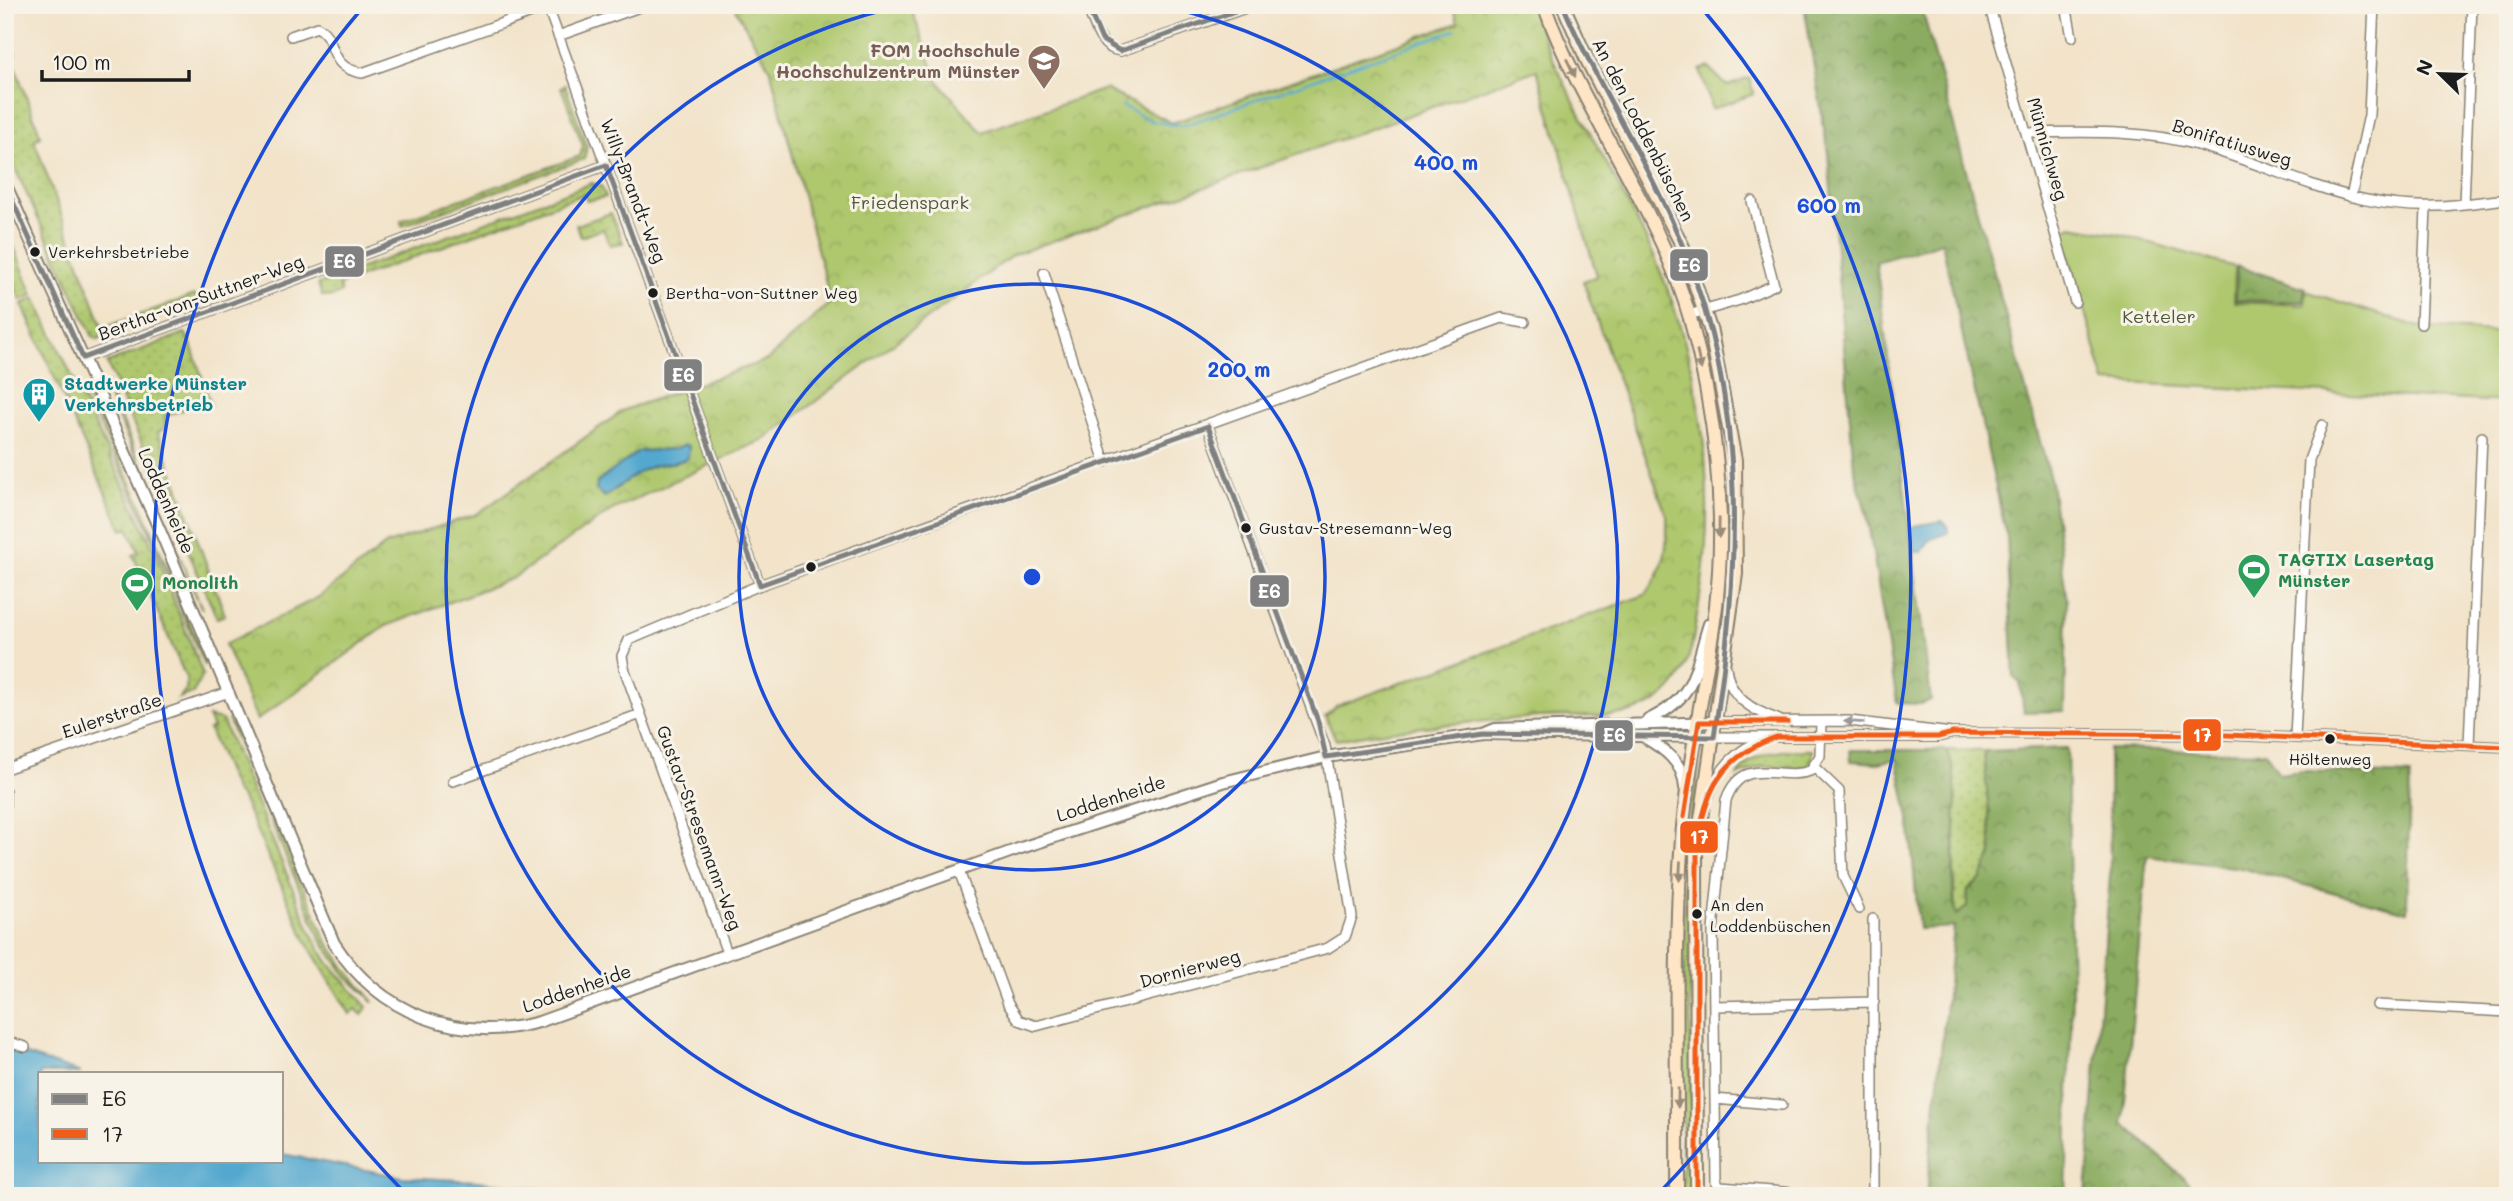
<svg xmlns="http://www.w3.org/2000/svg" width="2513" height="1201" viewBox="0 0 2513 1201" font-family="Mali,sans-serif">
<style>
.grass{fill:url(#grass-dots);stroke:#667245;stroke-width:2}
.forest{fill:url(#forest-crowns);stroke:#54643e;stroke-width:2}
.park{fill:url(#park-crowns);stroke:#667245;stroke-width:2}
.garden{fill:#afc86e;stroke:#667245;stroke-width:2}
.water{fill:#53a8cf;stroke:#386276;stroke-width:2}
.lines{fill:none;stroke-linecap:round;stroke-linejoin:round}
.stream{stroke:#53a8cf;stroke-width:2.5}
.minor-casing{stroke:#878072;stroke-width:12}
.tertiary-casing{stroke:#878072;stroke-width:14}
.secondary-casing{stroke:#878072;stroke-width:16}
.minor{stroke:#fff;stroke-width:9}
.tertiary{stroke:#fff;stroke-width:10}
.secondary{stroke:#fde5c5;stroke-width:12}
.bus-1-casing{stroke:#f7f3e8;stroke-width:10}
.bus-2-casing{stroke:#f7f3e8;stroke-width:10}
.bus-1{stroke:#808080;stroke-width:5}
.bus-2{stroke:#f25c19;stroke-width:5}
.oneway{fill:#988b79}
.oneway2{fill:#999}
.ring{fill:none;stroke:#1d4ed8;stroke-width:3.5}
.bus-dot{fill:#1c1c1c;stroke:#f7f3e8;stroke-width:2.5}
.labels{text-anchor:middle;stroke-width:6;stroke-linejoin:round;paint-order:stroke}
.bus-label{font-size:16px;fill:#1c1c1c;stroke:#f7f3e8;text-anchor:start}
.education-label{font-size:18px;font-weight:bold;fill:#785e54;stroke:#f7f3e8;text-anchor:end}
.street-label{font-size:18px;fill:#1c1c1c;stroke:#f7f3e8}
.park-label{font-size:18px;fill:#4f5839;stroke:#f7f3e8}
.culture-label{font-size:18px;font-weight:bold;fill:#0d838f;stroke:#f7f3e8;text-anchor:start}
.leisure-label{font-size:18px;font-weight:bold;fill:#27864d;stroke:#f7f3e8;text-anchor:start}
.centre{fill:#1d4ed8;stroke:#f7f3e8;stroke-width:3.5}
.ring-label{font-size:21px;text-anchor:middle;font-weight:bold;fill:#1d4ed8;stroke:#f7f3e8;stroke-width:6;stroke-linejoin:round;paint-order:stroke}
.line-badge{stroke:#f7f3e8;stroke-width:2.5}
.badge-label{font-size:19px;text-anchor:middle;font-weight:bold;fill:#fff}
</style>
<defs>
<pattern id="grass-dots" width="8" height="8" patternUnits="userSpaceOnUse" patternTransform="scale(1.75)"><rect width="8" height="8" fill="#afc86e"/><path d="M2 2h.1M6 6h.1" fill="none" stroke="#96ab5f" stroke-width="1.8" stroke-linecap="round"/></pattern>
<pattern id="forest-crowns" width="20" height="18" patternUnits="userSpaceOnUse" patternTransform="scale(1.75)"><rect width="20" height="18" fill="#8bac61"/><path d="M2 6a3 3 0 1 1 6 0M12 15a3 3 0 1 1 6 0" fill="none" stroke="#718b4f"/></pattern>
<pattern id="park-crowns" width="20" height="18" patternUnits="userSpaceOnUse" patternTransform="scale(1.75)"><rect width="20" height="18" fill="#afc86e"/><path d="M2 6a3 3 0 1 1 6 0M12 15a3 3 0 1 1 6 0" fill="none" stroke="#96ab5f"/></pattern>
</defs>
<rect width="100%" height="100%" fill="#f7f3e8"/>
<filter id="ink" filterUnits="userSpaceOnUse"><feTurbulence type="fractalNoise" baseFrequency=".0143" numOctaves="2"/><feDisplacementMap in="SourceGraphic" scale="14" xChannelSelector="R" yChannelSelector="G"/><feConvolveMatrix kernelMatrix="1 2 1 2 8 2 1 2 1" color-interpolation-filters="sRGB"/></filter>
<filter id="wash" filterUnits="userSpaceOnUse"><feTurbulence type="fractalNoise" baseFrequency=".00686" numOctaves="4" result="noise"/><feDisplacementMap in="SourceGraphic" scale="28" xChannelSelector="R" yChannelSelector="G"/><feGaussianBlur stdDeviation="1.57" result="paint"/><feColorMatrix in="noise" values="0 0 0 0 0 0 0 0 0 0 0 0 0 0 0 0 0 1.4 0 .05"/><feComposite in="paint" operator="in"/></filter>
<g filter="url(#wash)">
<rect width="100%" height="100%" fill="#f2e3c9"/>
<path class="grass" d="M5,51L15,53V66L41,137L34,140L103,328L194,295L202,301L97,339L93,337L5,147Z
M565,85L587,146L584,159L402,226L401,221L580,156L583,146L561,87Z
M592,183L601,186L606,197L587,201L584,194L339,285L341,292L332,297L322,296L318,284Z
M611,213L623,243L610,245L603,229L581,237L576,225Z
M5,224L33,295L21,300L5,266Z
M35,298L155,552L203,675L193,693L179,698L186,690L187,680L133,555L139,552L128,528L122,530L22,304Z
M185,333L190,341L211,405L202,408L199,404L165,416V428L158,432L225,615L217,618L107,363Z
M107,385L202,609L106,390Z
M89,393L143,509L198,642L206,663L204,665L148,527L87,398Z
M208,717L222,720L314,939L328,962L367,1007L362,1015L356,1009L350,1014L308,945L241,796L236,793L209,730L213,728Z
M228,719L239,735L325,938L345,968L374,1002L347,977L321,940Z
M1701,749L1687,868L1690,931L1692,1196H1682L1684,882L1690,809Z
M1813,750L1812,761L1807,767L1763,766L1737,776C1754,749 1785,750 1813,750Z
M1947,750L1984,751L1992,854L1981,879L1968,890L1967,907L1956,916C1949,869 1964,787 1947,750Z"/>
<path class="forest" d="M1804,5H1921L2051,482L2067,602L2065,711L2024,712L2020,683L2014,678L2007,538L1942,242L1876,262L1931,700L1922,704L1897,703L1867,515L1854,469L1828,153Z
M2237,266L2305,288L2303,302L2236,300Z
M2067,748L2072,992L2066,1196H1926L1954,927L1919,929L1909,818L1897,759L1878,763L1851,761L1850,750H1947C1967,794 1945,865 1956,915L1967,907L1968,890L1981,879L1992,854L1984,751Z
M2109,749L2266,752L2279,774L2303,771L2410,775L2407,912L2241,868L2147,856L2123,1123L2195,1188L2231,1189L2230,1196H2086L2110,875Z"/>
<path class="park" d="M733,5H910L937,80L982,132L1105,89L1172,123L1458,23L1453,5H1530C1560,85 1607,160 1645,237C1699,347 1720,482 1699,603C1692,643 1691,684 1650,705C1618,721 1574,715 1539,717C1471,722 1403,727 1336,740L1325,716L1337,706L1645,595C1665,570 1668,549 1667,517L1583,281L1597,276L1537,70L1013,255L765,439L612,510L513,578L386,626L257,720L225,644L319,597L387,544L477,514L624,410L767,360L831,302L770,69Z
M1708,67L1727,86L1749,78L1754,94L1712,109L1700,70Z"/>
<path class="garden" d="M2072,226L2123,235L2235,267L2234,302L2305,305L2306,291L2419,327L2508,333V402L2105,382L2063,237L2065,229Z"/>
<path class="water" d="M684,445L689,446L688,458C675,465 667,462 654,466C634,472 621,486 605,497L596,490L597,482L639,451L676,449Z
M1942,521L1948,527V533L1929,540L1922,552H1915L1911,531L1914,526Z
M5,1048L81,1073H40V1161H282V1154L403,1177L478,1181L592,1196H5Z"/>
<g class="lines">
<path class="stream" d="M1122,106L1151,121L1182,126L1455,30"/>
</g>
</g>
<g filter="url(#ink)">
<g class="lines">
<defs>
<path id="minor" d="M547,5L760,585
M1087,5C1094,23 1099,49 1120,51L1254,5
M1989,5L2075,302
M2066,5L2072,37
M291,36L317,27C339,38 325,67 362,73L548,7
M558,36L645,5
M2026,133C2085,132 2143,129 2201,146C2297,174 2360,217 2464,204L2472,5
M2351,197L2369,115L2374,5
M2464,204L2498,200
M1044,273L1105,462
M1689,315L1740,300L1774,285L1752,201
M2421,324L2426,209
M83,358L606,165
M1726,667C1729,698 1752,710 1779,720
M1717,722L1849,721L1952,733
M1821,722L1820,756L1810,771C1779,782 1743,753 1726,800L1713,930L1716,1182L1720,1187L1835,1196
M1714,737H1938L1953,733L2226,735L2508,747
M2295,737L2309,460L2322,425
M2469,745L2482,437
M1814,767L1839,791L1843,876L1859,909
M5,769L229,692
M453,781L641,714
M5,791V826
M1708,797C1718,771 1737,747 1765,740
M959,871L1008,1004L1019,1020L1036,1026L1328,948L1345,937L1352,917L1325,746L1208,426
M727,953L624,668L622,656L629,640L760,585L1502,318L1525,322
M2377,1005L2508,1012
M1714,1006L1874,1002
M5,1041L25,1047
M1715,1099L1782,1105
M1873,1196V919"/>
<path id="tertiary" d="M5,183L161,533L334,943C379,1013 457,1044 539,1022L1021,848L1223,782L1326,757L1483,734L1495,729L1717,722
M1648,720C1697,697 1694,671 1709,624
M1486,734L1714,737
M1642,736C1663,748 1684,762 1685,788"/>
<path id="secondary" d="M1544,5C1583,113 1658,207 1690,318C1715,409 1727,511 1716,606C1706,683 1688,760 1682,838C1673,957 1678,1077 1677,1196
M1563,5L1587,60L1683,247L1711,332L1735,460L1736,574L1696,854L1697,1196"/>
</defs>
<use href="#minor" class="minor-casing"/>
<use href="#tertiary" class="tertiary-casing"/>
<use href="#secondary" class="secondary-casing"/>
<use href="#minor" class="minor"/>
<use href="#tertiary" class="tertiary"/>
<use href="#secondary" class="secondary"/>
<defs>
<path id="bus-1" d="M1087,5L1102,40L1120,51L1253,5
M606,165L760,585
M5,184L83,358
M83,358L606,165
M1208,426L1318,721L1326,757
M760,585L1208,426
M1326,757L1483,734L1714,737C1740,566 1749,411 1683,247C1650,164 1598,88 1563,5"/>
<path id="bus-2" d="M1699,722H1787
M1684,817L1699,722
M1697,1196V847C1705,790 1720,758 1776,737H1938L1953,733L2226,735L2508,747"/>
</defs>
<use href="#bus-1" class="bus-1-casing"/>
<use href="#bus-2" class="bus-2-casing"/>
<use href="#bus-1" class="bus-1"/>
<use href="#bus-2" class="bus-2"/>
</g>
<defs><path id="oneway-solid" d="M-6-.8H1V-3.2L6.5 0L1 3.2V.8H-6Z" transform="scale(1.75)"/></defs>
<g class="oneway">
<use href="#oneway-solid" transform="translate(1571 68) rotate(64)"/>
<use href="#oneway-solid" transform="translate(1699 360) rotate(77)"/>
<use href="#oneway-solid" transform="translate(1719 528) rotate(91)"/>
<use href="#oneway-solid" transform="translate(1680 871) rotate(93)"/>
<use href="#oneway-solid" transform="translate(1678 1098) rotate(91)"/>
</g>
<use class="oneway2" href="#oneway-solid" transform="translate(1854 722) rotate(-177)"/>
</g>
<g class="ring">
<circle cx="1032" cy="577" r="293"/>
<path d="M1164 6A586 586 0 1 1 900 6"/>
<path d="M405 1193A879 879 0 0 1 364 6M1700 6A879 879 0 0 1 1659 1193"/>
</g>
<defs>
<symbol id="university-pin" viewBox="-11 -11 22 30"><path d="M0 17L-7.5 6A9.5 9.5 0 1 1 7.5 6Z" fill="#8d6e63" stroke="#f7f3e8"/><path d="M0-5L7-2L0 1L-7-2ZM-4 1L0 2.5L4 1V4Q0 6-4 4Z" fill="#fff"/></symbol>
<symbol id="building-pin" viewBox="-11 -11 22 30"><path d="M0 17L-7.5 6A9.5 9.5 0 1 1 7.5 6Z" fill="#0f9aa8" stroke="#f7f3e8"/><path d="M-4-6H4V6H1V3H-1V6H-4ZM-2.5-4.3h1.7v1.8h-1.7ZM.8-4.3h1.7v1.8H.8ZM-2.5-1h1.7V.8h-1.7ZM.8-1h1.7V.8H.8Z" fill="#fff"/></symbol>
<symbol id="stadium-pin" viewBox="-11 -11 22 30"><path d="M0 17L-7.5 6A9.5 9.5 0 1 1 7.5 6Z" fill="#2e9e5b" stroke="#f7f3e8"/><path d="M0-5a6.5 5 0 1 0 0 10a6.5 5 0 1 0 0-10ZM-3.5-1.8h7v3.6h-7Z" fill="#fff"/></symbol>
</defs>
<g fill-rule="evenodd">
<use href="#university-pin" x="1025" y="42" width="38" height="52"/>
<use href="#building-pin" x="20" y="375" width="38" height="52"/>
<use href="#stadium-pin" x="2235" y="551" width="38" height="52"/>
<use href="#stadium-pin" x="118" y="564" width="38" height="52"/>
</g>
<g class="bus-dot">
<circle cx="35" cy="252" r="6"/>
<circle cx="653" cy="293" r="6"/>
<circle cx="1246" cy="528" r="6"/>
<circle cx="811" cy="567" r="6"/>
<circle cx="2330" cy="739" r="6"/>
<circle cx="1697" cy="914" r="6"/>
</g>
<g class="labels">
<g class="bus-label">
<text x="48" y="258">Verkehrsbetriebe</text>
<text x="666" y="299">Bertha-von-Suttner Weg</text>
<text x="1259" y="534">Gustav-Stresemann-Weg</text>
<text x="2330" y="765" text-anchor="middle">Höltenweg</text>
<text x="1710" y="911">An den<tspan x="1710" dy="21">Loddenbüschen</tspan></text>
</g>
<g class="education-label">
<text x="1020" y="57">FOM Hochschule<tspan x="1020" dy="21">Hochschulzentrum Münster</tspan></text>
</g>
<g class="street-label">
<text transform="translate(1643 130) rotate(63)" y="6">An den Loddenbüschen</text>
<text transform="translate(2232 143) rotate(17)" y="6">Bonifatiusweg</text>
<text transform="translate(2047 149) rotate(74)" y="6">Münnichweg</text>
<text transform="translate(633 191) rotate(69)" y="6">Willy-Brandt-Weg</text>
<text transform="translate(201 298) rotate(-20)" y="6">Bertha-von-Suttner-Weg</text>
<text transform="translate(166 501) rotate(66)" y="6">Loddenheide</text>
<text transform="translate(112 716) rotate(-19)" y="6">Eulerstraße</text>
<text transform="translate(1111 799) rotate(-18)" y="6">Loddenheide</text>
<text transform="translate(699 828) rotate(70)" y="6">Gustav-Stresemann-Weg</text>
<text transform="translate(1190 969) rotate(-15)" y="6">Dornierweg</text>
<text transform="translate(577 989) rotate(-19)" y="6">Loddenheide</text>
</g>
<g class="park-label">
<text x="910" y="209">Friedenspark</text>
<text x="2159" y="323">Ketteler</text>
</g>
<g class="culture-label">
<text x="64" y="390">Stadtwerke Münster<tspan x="64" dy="21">Verkehrsbetrieb</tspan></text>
</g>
<g class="leisure-label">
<text x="2278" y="566">TAGTIX Lasertag<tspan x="2278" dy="21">Münster</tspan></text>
<text x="162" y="589">Monolith</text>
</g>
</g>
<circle cx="1032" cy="577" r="10" class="centre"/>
<g class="ring-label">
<text x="1446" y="170">400 m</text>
<text x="1829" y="213">600 m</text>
<text x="1239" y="377">200 m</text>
</g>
<g class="line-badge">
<rect x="324" y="245" width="41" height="33" rx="7" fill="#808080"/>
<rect x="1669" y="248" width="40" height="34" rx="7" fill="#808080"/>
<rect x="663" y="358" width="40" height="34" rx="7" fill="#808080"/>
<rect x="1249" y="574" width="41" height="34" rx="7" fill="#808080"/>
<rect x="2182" y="718" width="40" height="34" rx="7" fill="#f25c19"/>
<rect x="1594" y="719" width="40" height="33" rx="7" fill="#808080"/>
<rect x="1679" y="820" width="40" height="34" rx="7" fill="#f25c19"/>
</g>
<g class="badge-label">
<text x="344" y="268">E6</text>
<text x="1689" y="272">E6</text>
<text x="683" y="382">E6</text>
<text x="1269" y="598">E6</text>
<text x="2202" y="742">17</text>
<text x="1614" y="742">E6</text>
<text x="1699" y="844">17</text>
</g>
<rect width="2513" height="1201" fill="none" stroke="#f7f3e8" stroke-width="28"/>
<rect x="38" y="1072" width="245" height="91" fill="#f7f3e8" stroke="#9f9d96" stroke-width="2"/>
<rect x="52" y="1094" width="35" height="10" fill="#808080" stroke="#9f9d96" stroke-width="2"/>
<text x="102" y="1106" font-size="21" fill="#1c1c1c">E6</text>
<rect x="52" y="1129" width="35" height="10" fill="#f25c19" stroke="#9f9d96" stroke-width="2"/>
<text x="102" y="1142" font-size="21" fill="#1c1c1c">17</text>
<g transform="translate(2440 74) rotate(293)" stroke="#f7f3e8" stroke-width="5" paint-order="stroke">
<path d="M0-5L12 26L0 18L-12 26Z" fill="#1c1c1c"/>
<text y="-10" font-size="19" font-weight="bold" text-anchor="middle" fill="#1c1c1c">N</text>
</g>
<path d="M42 70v10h147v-10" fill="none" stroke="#1c1c1c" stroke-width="3.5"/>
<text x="52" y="70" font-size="21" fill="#1c1c1c" stroke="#f7f3e8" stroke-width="5" paint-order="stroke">100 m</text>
</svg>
